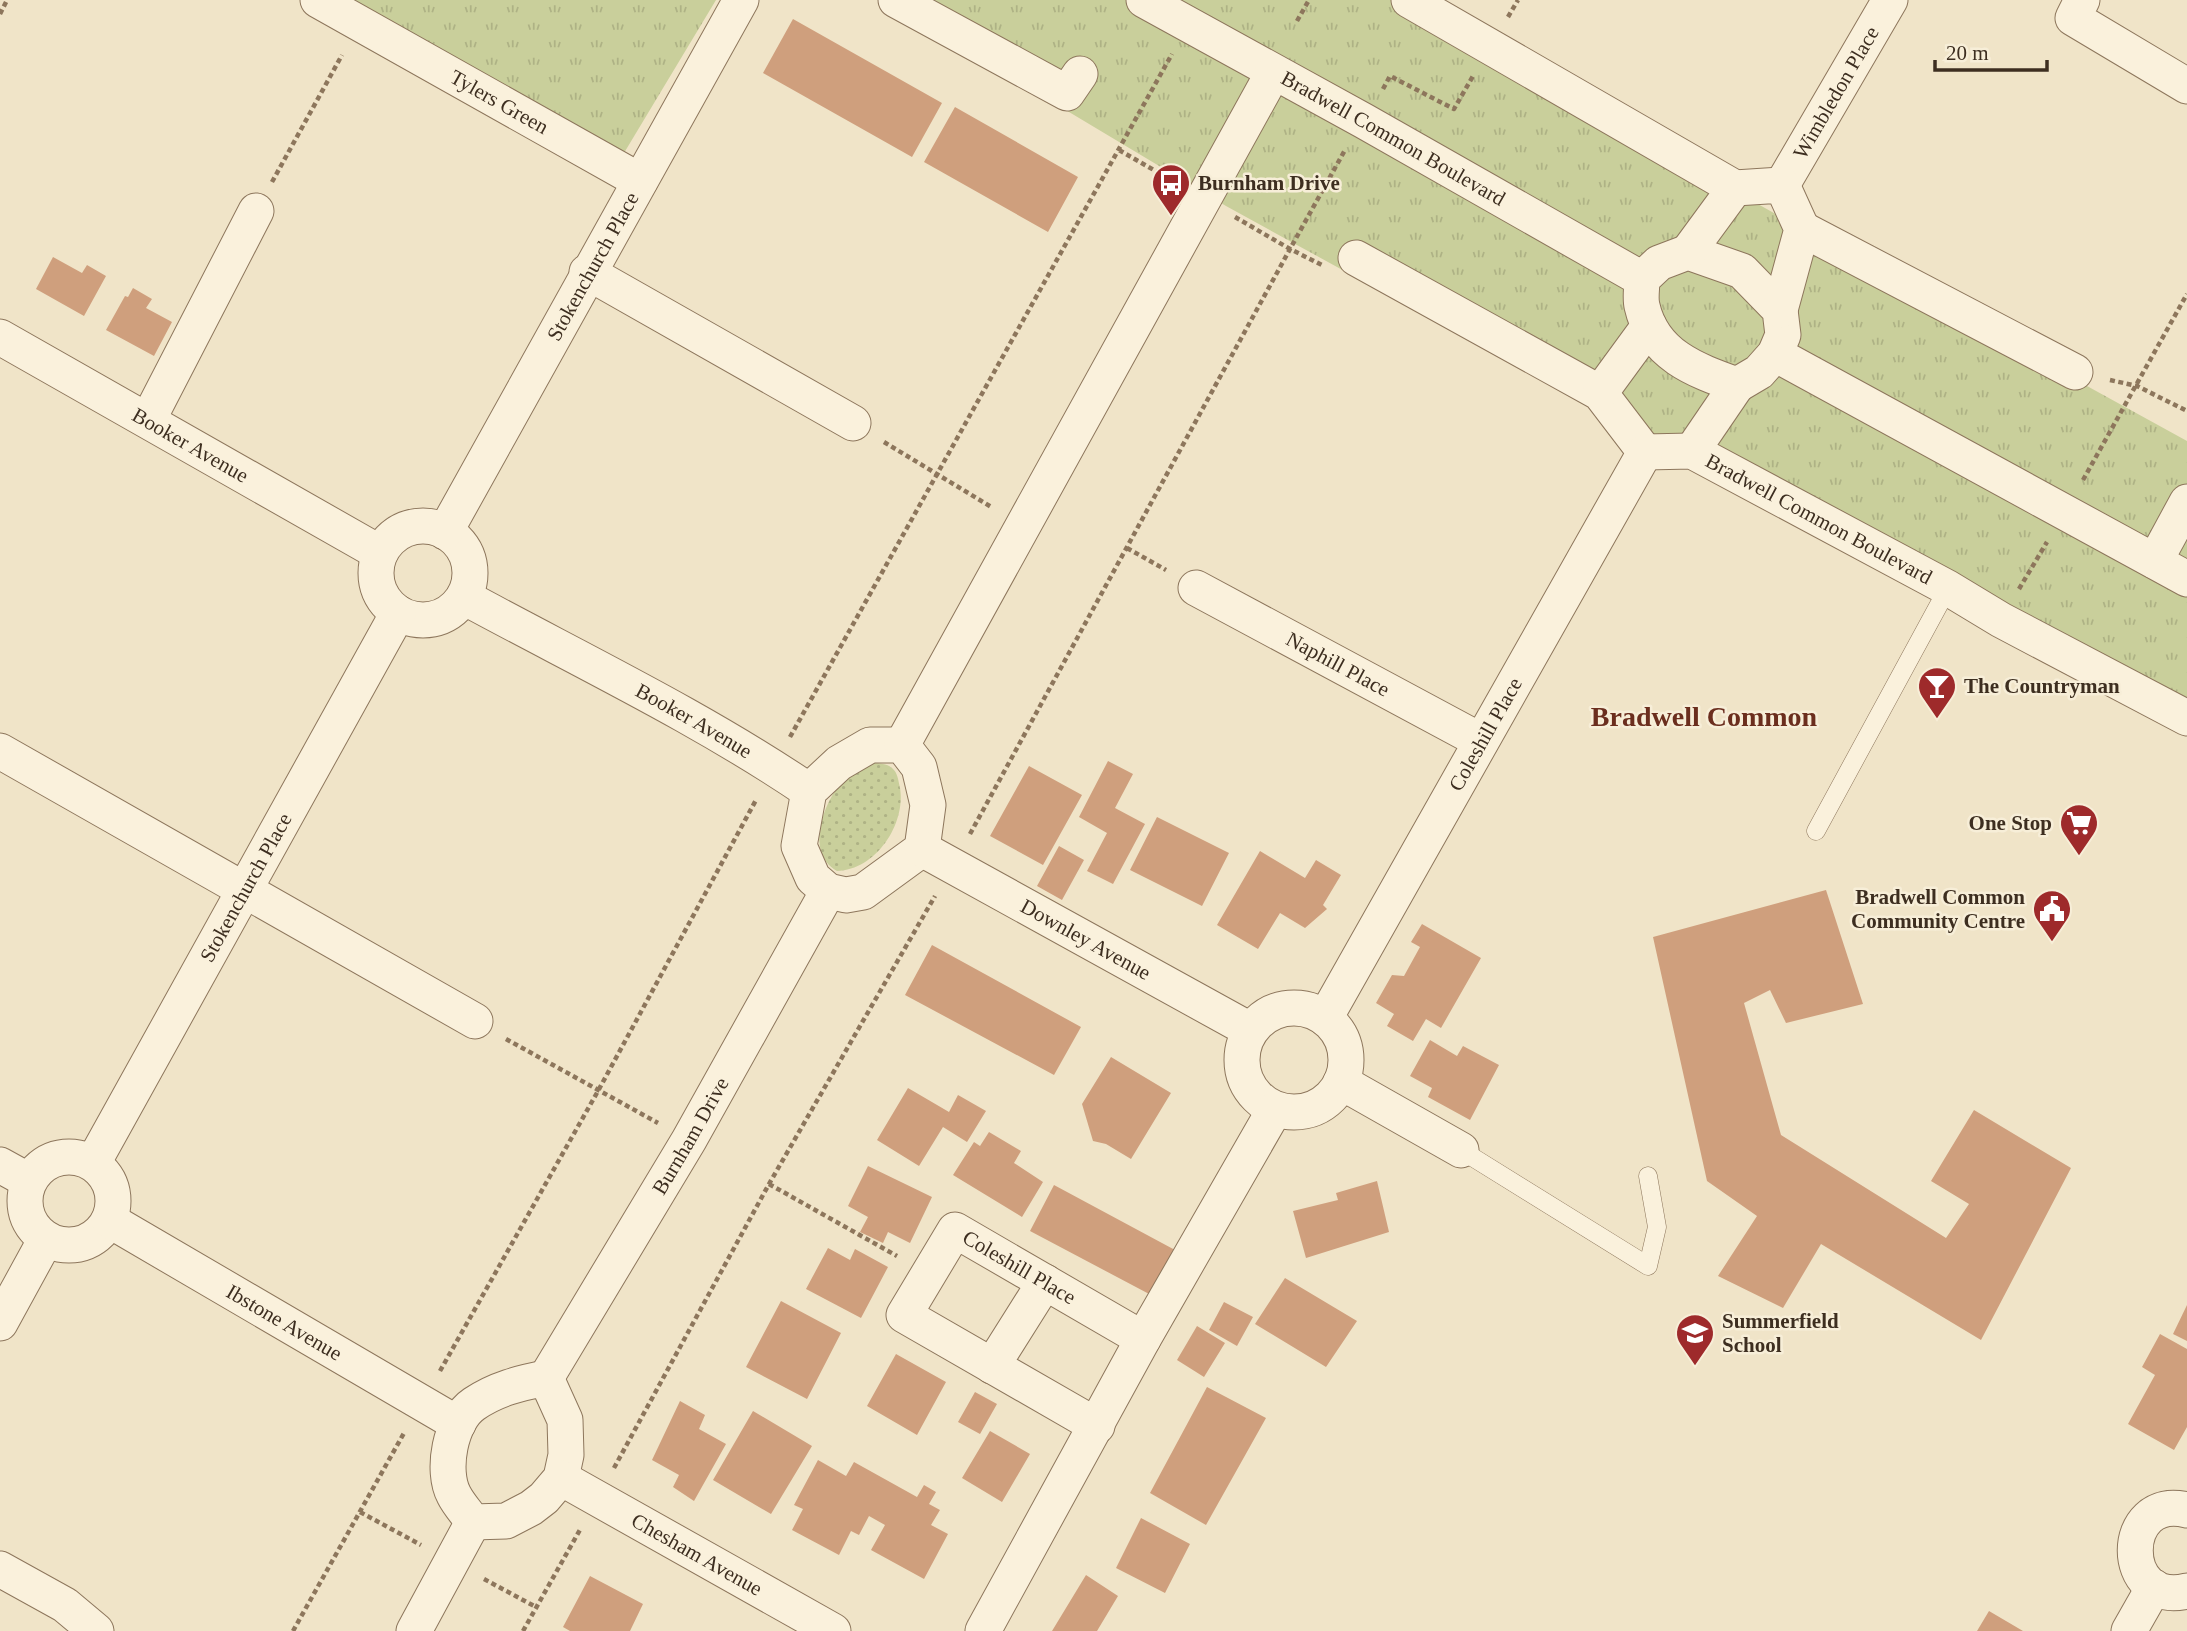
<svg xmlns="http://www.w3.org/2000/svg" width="2187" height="1631" viewBox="0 0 2187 1631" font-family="'Times New Roman',serif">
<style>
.grass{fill:url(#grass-dots)}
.park{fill:url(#park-tufts)}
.building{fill:#cf9f7d}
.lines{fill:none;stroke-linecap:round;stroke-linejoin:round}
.service-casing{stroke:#8d765c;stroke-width:19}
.minor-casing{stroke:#8d765c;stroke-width:37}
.path{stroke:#8d765c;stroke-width:4.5;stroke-dasharray:5 3.5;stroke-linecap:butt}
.service{stroke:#faf1dc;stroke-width:18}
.minor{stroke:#faf1dc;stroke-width:35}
.labels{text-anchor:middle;stroke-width:5;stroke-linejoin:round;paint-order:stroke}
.street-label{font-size:21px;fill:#3d2e20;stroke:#f7eed8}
.poi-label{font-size:21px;font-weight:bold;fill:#3d2e20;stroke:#f7eed8;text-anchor:start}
.district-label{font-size:28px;font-weight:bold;fill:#6b2e1e;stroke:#f7eed8}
</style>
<defs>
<pattern id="grass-dots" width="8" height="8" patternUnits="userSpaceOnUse" patternTransform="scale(1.75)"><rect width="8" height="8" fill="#c9cf9b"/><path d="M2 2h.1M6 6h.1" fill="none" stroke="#aeb285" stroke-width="1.8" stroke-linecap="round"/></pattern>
<pattern id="park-tufts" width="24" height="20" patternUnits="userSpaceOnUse" patternTransform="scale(1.75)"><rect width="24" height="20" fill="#c9cf9b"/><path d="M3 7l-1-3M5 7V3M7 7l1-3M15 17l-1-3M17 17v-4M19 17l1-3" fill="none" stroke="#aeb285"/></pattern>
</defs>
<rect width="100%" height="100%" fill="#f0e4c8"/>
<path class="grass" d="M870,763C877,763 886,763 892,768C898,773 898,780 900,788C906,824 876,870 837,871C802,851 826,794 850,773C855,769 864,766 870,763Z"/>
<path class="park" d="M348,0H716L624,153Z
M882,0H1397L1802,229L2187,441V734L1226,206Z"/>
<path class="building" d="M793,19L942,103L912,157L763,73Z
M955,107L1078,177L1048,232L924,162Z
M53,257L82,273L87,265L106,276L84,316L36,289Z
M133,288L152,299L146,308L172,322L154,356L106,330L125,296L128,297Z
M1108,761L1133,774L1115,808L1145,824L1113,884L1087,871L1107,833L1079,817Z
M1029,766L1082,795L1043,865L990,836Z
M1157,817L1229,853L1202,906L1130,870Z
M1059,846L1084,860L1062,900L1037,886Z
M1260,851L1305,878L1316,860L1341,875L1323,905L1327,909L1305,928L1280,913L1258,949L1217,925Z
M1826,890L1863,1004L1786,1023L1770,990L1744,1003L1781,1135L1946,1238L1969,1204L1931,1181L1974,1110L2071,1168L1981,1340L1821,1244L1783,1308L1718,1276L1757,1216L1707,1181L1653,937Z
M1422,924L1481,958L1441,1028L1426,1019L1413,1041L1387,1026L1394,1014L1376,1003L1392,975L1404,976L1420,947L1411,942Z
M932,945L1081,1027L1054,1075L905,995Z
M1430,1040L1457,1056L1463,1046L1499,1065L1470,1120L1428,1097L1432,1088L1410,1076Z
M1111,1057L1171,1093L1131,1159L1106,1144L1093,1141L1082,1104Z
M908,1088L949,1112L958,1095L986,1111L967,1142L943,1127L919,1166L877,1140Z
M989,1132L1021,1151L1014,1163L1043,1182L1022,1217L953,1175L974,1142L980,1146Z
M868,1166L932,1197L910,1243L888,1232L883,1243L860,1232L868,1217L848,1206Z
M1377,1181L1389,1232L1306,1258L1293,1211L1338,1200L1336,1193Z
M1054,1185L1175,1250L1151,1295L1030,1231Z
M828,1248L850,1260L855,1249L888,1267L861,1318L806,1289Z
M1285,1278L1357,1321L1326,1367L1255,1324Z
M781,1301L841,1333L807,1399L746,1367Z
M1224,1302L1253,1317L1237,1346L1209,1330Z
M2187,1305V1341L2173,1334Z
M1197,1326L1225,1343L1204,1377L1177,1360Z
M2160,1334L2187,1349V1427L2174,1450L2128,1424L2155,1375L2142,1367Z
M896,1354L946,1382L917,1435L867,1406Z
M1207,1387L1266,1418L1206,1525L1150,1493Z
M975,1392L997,1404L980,1434L958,1422Z
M680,1401L705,1415L699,1429L726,1444L694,1501L673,1487L679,1475L652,1460Z
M753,1411L812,1446L771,1514L713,1480Z
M990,1431L1030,1454L1002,1502L962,1478Z
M818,1460L846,1476L854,1462L917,1497L924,1485L936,1492L929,1504L940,1510L931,1525L948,1534L924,1579L871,1550L885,1525L869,1516L859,1535L851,1531L839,1555L792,1530L803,1509L794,1505Z
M1141,1518L1190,1544L1165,1593L1116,1568Z
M1086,1575L1118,1596L1097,1631H1052Z
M590,1576L643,1604L630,1631H570L563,1627Z
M1989,1611L2023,1631H1977Z"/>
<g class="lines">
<defs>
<path id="service" d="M1816,831L1948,588
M1461,1150L1648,1266L1657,1227L1648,1176"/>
<g id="minor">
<path id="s1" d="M318,0L640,181"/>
<path d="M896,0L1067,93L1080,74"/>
<path id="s2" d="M1144,0L1364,121L1642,279"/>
<path d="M1409,0L1735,188"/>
<path d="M2082,0L2073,18L2187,86"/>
<path id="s3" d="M1782,185L1890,0"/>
<path d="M1802,229L2075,372"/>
<path d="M1688,252L1742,271L1780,310L1783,335L1775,354L1759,372L1737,385C1695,370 1653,355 1642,306C1640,298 1642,287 1642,279L1659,263Z"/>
<path d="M1688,252L1735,188L1782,185L1802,229L1780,310"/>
<path d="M1356,258L1600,393L1645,452"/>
<path d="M587,272L853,423"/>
<path id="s4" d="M0,337L380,553"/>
<path d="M1775,354L2187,579"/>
<path d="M1600,393L1649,326"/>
<path d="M148,420L256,211"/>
<path d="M1692,451L1737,385"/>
<path id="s5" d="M1645,452L1692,451L1948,588L2001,620L2187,718"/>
<circle cx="423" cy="573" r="47"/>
<path id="s6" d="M445,532L741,0"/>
<path d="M2155,561L2187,502"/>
<path id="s7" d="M1196,588L1481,741"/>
<path id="s8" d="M464,597C580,660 700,717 809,791"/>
<path d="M870,745H902L919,767L928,805L922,849L863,892L846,895L828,891L813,878L799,846L809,791L839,763Z"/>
<path d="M902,745L1273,73"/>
<path d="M0,751L475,1021"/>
<path id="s9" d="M922,849L1250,1030"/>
<circle cx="1294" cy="1060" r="52"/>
<path id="s10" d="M1325,1018L1645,452"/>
<path d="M1341,1082L1461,1150"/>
<circle cx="69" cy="1201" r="44"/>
<path id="s11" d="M93,1163L398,613"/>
<path d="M0,1165L29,1181"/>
<path id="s12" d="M109,1220L458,1424"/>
<path d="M0,1323L46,1239"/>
<path d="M992,1366L1045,1282"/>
<path id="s13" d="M546,1378L689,1140L828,891"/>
<path d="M546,1378L565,1420L566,1455L561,1478L544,1498L531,1508L506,1521L473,1522C467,1513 459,1505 454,1495C441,1471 450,1420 474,1404C496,1389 520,1383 546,1378Z"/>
<path id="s14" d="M1097,1426L904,1315L955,1230L1143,1339"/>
<path id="s15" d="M561,1478L833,1631"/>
<path d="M2187,1510C2118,1493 2118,1608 2187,1591"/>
<path d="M0,1569L65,1605L96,1631"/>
<path d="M414,1631L473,1522"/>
<path d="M983,1631L1143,1339L1275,1109"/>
<path d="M2129,1631L2154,1587"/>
</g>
</defs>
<use href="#service" class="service-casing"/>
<use href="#minor" class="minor-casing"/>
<path class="path" d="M0,14L7,0
M1508,17L1518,0
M1297,21L1309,0
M1383,89L1390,76L1454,109L1473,76
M1119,150L1173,181
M272,182L342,55
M1235,217L1290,249L1345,150
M2110,380L2137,386L2187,411
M884,442L993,508
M2083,480L2187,294
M1127,548L1166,570
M2019,589L2047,542
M790,737L1172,54
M970,834L1290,249L1322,265
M506,1039L658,1123
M769,1184L897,1256
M440,1371L598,1091L756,800
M614,1468L769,1184L935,896
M360,1512L421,1545
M484,1579L536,1607
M293,1631L404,1433
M523,1631L581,1528"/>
<use href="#service" class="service"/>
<use href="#minor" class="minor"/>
</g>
<defs>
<symbol id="bus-pin" viewBox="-11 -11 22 30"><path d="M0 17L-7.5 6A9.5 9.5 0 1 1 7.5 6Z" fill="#9e2a2b" stroke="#f7eed8"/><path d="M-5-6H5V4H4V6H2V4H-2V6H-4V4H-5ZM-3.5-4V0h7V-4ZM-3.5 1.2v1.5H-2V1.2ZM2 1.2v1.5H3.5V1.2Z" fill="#fff"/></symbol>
<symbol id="bar-pin" viewBox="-11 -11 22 30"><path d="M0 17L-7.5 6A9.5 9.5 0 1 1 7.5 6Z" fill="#9e2a2b" stroke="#f7eed8"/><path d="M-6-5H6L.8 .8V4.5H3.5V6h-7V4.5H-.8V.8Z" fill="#fff"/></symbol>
<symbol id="supermarket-pin" viewBox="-11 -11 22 30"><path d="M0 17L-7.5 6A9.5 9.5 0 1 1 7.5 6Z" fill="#9e2a2b" stroke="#f7eed8"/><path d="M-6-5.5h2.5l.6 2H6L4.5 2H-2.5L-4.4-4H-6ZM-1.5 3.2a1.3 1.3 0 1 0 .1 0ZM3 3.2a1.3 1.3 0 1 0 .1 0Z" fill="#fff"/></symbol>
<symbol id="civic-pin" viewBox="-11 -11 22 30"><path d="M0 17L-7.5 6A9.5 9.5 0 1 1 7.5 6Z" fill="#9e2a2b" stroke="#f7eed8"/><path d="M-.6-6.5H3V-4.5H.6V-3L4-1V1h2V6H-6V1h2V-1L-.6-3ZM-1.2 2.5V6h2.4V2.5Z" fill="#fff"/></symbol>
<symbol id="school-pin" viewBox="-11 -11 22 30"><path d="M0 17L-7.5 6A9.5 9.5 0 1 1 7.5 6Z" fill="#9e2a2b" stroke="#f7eed8"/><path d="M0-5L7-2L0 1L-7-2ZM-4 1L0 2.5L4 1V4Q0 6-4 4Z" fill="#fff"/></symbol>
</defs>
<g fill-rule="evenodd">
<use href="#bus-pin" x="1149" y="161" width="44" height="60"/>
<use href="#bar-pin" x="1915" y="664" width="44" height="60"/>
<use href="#supermarket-pin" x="2057" y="801" width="44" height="60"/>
<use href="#civic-pin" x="2030" y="887" width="44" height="60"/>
<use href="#school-pin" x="1673" y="1311" width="44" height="60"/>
</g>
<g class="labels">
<g class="street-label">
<text dy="7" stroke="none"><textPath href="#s3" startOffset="107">Wimbledon Place</textPath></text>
<text dy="7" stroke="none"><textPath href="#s1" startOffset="208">Tylers Green</textPath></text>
<text dy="7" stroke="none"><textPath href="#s2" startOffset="285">Bradwell Common Boulevard</textPath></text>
<text dy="7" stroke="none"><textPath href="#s6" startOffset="304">Stokenchurch Place</textPath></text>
<text dy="7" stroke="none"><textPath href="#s4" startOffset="219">Booker Avenue</textPath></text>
<text dy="7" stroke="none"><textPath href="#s5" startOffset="191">Bradwell Common Boulevard</textPath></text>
<text dy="7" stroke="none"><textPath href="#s7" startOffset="161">Naphill Place</textPath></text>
<text dy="7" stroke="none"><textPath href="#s8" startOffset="261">Booker Avenue</textPath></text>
<text dy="7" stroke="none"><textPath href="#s10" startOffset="326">Coleshill Place</textPath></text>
<text dy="7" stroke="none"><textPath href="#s11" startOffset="315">Stokenchurch Place</textPath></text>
<text dy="7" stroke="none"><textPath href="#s9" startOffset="187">Downley Avenue</textPath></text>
<text dy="7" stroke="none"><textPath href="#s13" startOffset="282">Burnham Drive</textPath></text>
<text dy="7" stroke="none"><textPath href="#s14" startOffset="396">Coleshill Place</textPath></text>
<text dy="7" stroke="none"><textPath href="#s12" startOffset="203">Ibstone Avenue</textPath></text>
<text dy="7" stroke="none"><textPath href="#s15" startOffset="156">Chesham Avenue</textPath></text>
</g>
<g class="poi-label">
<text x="1198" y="190">Burnham Drive</text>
<text x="1964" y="693">The Countryman</text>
<text x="2052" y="830" text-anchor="end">One Stop</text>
<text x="2025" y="904" text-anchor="end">Bradwell Common<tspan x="2025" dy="24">Community Centre</tspan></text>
<text x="1722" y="1328">Summerfield<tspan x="1722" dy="24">School</tspan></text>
</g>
<g class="district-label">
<text x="1704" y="726">Bradwell Common</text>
</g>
</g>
<path d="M1935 60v10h112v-10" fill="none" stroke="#3d2e20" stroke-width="3.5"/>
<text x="1946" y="60" font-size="21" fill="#3d2e20" stroke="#f7eed8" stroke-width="5" paint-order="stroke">20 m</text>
</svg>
